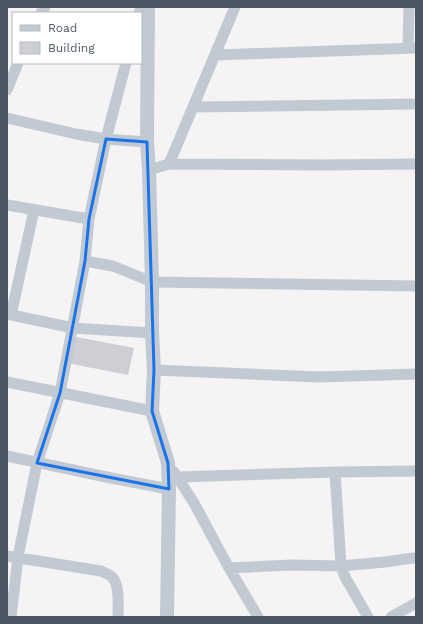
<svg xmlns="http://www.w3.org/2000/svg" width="423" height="624" viewBox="0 0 423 624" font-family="'Work Sans',sans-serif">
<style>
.building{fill:#cdcfd5}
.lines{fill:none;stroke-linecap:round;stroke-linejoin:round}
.minor{stroke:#c1cad2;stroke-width:11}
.tertiary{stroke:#c1cad2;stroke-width:14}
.marked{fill:none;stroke:#1a73e8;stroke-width:3;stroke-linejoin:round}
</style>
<rect width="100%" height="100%" fill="#f5f3f3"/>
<path class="building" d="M77,337L134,348L128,375L67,363L72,341Z"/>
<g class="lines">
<path class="minor" d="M41,13L45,7
M139,13L141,7
M408,48L409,7
M216,55L416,48
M7,90L18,63
M193,107L416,104
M7,118L76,134L106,139L147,142
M169,164L235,7
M149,170L169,164L322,165L416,164
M7,205L89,219
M85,261L113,266L152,282L416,286
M7,314L73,328L152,333
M11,315L34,210
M154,370L319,377L416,374
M7,382L152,411
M7,456L111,478L169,489
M174,472L194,503L229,568L258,617
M335,472L341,566L345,577L368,617
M178,477L335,472L416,471
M7,556L101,571C104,573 110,574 112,577C120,584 118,607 118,617
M229,568L292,565L341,566L385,562L413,558
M11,617L18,557L37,463L60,393L85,261L89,219L106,139L126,63
M391,617L416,603"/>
<path class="tertiary" d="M148,7L147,142L149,170L152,282V333L154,370L152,411L168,463L169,489L167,617"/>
</g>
<path class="marked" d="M106,139L147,142L154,370L152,411L168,463L169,489L37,463L60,393L85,261L89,219Z"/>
<rect width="423" height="624" fill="none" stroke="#4a5661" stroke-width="16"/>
<rect x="12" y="12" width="130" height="52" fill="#ffffff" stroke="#b7bbc0"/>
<rect x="20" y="25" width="20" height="6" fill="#c1cad2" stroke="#b7bbc0"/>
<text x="48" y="32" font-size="12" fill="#4a5661">Road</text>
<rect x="20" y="42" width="20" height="12" fill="#cdcfd5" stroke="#b7bbc0"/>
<text x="48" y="52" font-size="12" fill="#4a5661">Building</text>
</svg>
